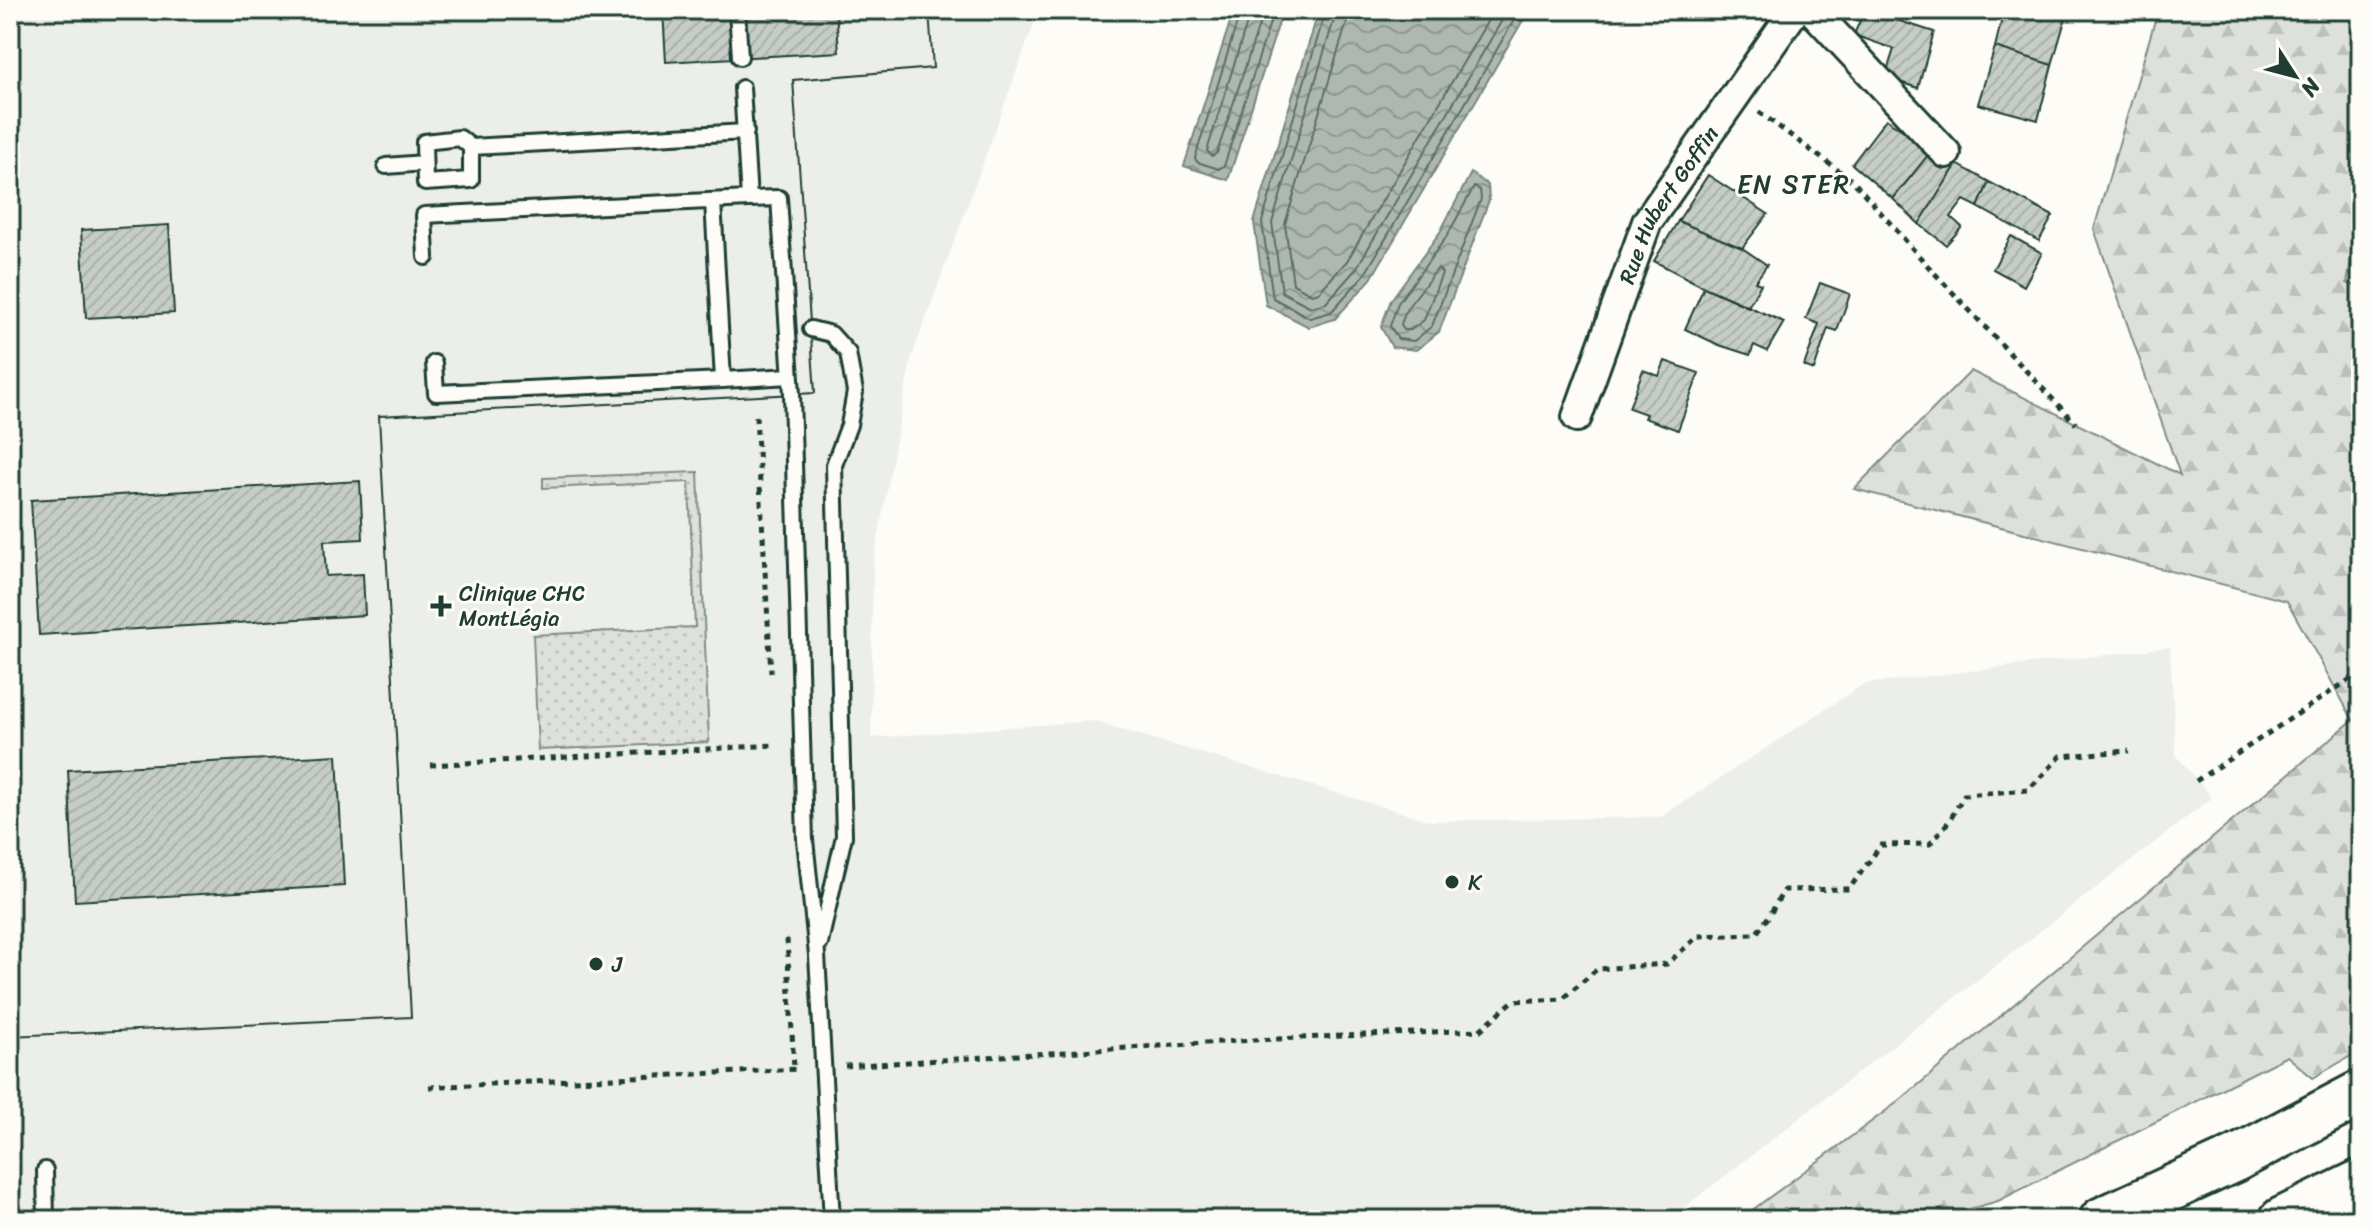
<svg xmlns="http://www.w3.org/2000/svg" width="2371" height="1230" viewBox="0 0 2371 1230" font-family="Sriracha,sans-serif">
<style>
.built{fill:#eceee9}
.grass{fill:url(#grass-dots);stroke:#7e8e88;stroke-width:2}
.forest{fill:url(#forest-firs);stroke:#7e8e88;stroke-width:2}
.water{fill:url(#water-waves);stroke:#75877f;stroke-width:2}
.lines{fill:none;stroke-linecap:round;stroke-linejoin:round}
.shore{stroke:#586e66;stroke-width:2}
.building{fill:url(#building-hatch);stroke:#1f3d34;stroke-width:2;fill-rule:evenodd}
.service-casing{stroke:#1f3d34;stroke-width:20}
.minor-casing{stroke:#1f3d34;stroke-width:34}
.motorway-casing{stroke:#1f3d34;stroke-width:50}
.path{stroke:#1f3d34;stroke-width:5;stroke-dasharray:6 6;stroke-linecap:butt}
.service{stroke:#fdfcf7;stroke-width:14}
.minor{stroke:#fdfcf7;stroke-width:28}
.motorway{stroke:#fdfcf7;stroke-width:44}
.poi-dot{fill:#1f3d34;stroke:#fdfcf7;stroke-width:3}
.labels{text-anchor:middle;stroke-width:6;stroke-linejoin:round;paint-order:stroke}
.street-label{font-size:22px;fill:#1f3d34;stroke:#fdfcf7}
.poi-label{font-size:22px;fill:#1f3d34;stroke:#fdfcf7;text-anchor:start}
.quarter-label{font-size:26px;letter-spacing:2px;fill:#1f3d34;stroke:#fdfcf7}
</style>
<defs>
<pattern id="grass-dots" width="8" height="8" patternUnits="userSpaceOnUse" patternTransform="scale(2)"><rect width="8" height="8" fill="#dde0db"/><path d="M2 2h.1M6 6h.1" fill="none" stroke="#bdc1bd" stroke-width="1.8" stroke-linecap="round"/></pattern>
<pattern id="forest-firs" width="22" height="20" patternUnits="userSpaceOnUse" patternTransform="scale(2)"><rect width="22" height="20" fill="#dde0db"/><path d="M5 1l3.5 6h-7zM16 11l3.5 6h-7z" fill="#bdc1bd"/></pattern>
<pattern id="water-waves" width="16" height="10" patternUnits="userSpaceOnUse" patternTransform="scale(2)"><rect width="16" height="10" fill="#aeb8b1"/><path d="M0 5q4-4 8 0t8 0" fill="none" stroke="#8d9791"/></pattern>
<pattern id="building-hatch" width="6" height="6" patternUnits="userSpaceOnUse" patternTransform="scale(2)"><rect width="6" height="6" fill="#c6cdc7"/><path d="M-1 1l2-2M0 6l6-6M5 7l2-2" fill="none" stroke="#aab1ac"/></pattern>
</defs>
<rect width="100%" height="100%" fill="#fdfcf7"/>
<filter id="ink" filterUnits="userSpaceOnUse"><feTurbulence type="fractalNoise" baseFrequency=".0125" numOctaves="2"/><feDisplacementMap in="SourceGraphic" scale="16" xChannelSelector="R" yChannelSelector="G"/><feConvolveMatrix kernelMatrix="1 2 1 2 8 2 1 2 1" color-interpolation-filters="sRGB"/></filter>
<g filter="url(#ink)">
<path class="built" d="M10,10H1039L911,359L873,565L871,738L1093,721L1431,821L1661,817L1864,684L2170,647L2176,755L2212,798L1668,1220H10Z"/>
<path class="grass" d="M2361,200V288L2347,283Z
M698,472L709,742L538,750L533,635L695,627L689,482L543,488V478Z"/>
<path class="forest" d="M2158,10H2361V200L2347,283L2361,288V1050L2313,1078L2287,1056L1998,1201L1931,1220H1739L1899,1101L2353,720L2287,601L1854,489L1971,371L2180,475L2094,229Z"/>
<path class="water" d="M1234,10H1283L1228,180L1184,166Z
M1319,10H1529L1371,279L1335,319L1309,327L1266,305L1254,222Z
M1471,173L1488,185L1489,200L1439,332L1416,350L1392,347L1381,327L1391,300L1440,232Z"/>
<g class="lines">
<path class="shore" d="M1241,10L1195,158L1197,162L1219,169L1224,166L1274,10
M1251,10L1207,151L1212,156L1217,153L1264,10
M1326,10L1262,222L1273,298L1310,318L1331,312L1365,274L1520,10
M1337,10L1272,223L1282,292L1311,307L1326,303L1356,269L1508,10
M1349,10L1347,22L1285,224L1293,284L1312,294L1319,292L1347,261L1494,10
M1474,187L1480,190L1481,199L1432,326L1414,341L1398,339L1390,326L1398,303L1447,236Z
M1438,268L1442,273L1424,320L1411,330H1404L1401,324L1407,308Z"/>
</g>
<path class="building" d="M10,10H663L666,62L839,52L836,10H929L933,68L793,80L815,393L379,416L411,1017L10,1036ZM169,225L174,313L86,318L81,230ZM360,481L363,539L324,541L326,576L363,574L365,615L39,635L31,500ZM337,755L344,886L75,901L68,770Z
M10,10H929L933,68L793,80L815,393L379,416L411,1017L10,1036Z
M1838,10H1865L1934,32L1918,88L1885,77L1894,49L1854,35L1860,20L1837,12Z
M1865,10H1891L1888,18Z
M2004,10H2068L2052,65L1995,47Z
M1995,47L2052,65L2038,120L1978,104Z
M1886,119L1932,150L1893,199L1852,164Z
M1932,150L1957,164L1919,224L1893,199Z
M1957,164L1989,182L1978,207L1964,200L1951,217L1962,227L1946,245L1919,224Z
M1708,175L1768,214L1742,248L1678,221Z
M1989,182L2053,216L2039,241L1978,207Z
M1678,221L1742,248L1767,265L1755,282L1761,284L1748,307L1704,287L1654,261Z
M2011,236L2042,253L2024,286L1993,269Z
M1820,283L1850,294L1837,331L1828,328L1814,370L1804,366L1819,324L1806,319Z
M1704,287L1784,322L1767,351L1754,345L1750,355L1719,345L1685,329Z
M1665,361L1699,373L1678,430L1644,418L1646,414L1629,408L1643,370L1659,376Z"/>
<g class="lines">
<defs>
<path id="service" d="M737,10L740,57
M742,88L749,199L779,198L792,394L805,840L817,955L832,1220
M471,147V180L425,183L424,142L460,138L471,147L746,132
M386,166L424,163
M713,201L723,380L790,376
M426,257L424,215L749,199
M811,329L831,334L848,353L855,392L849,425L834,465L844,836L820,943
M434,363L436,393L723,380
M45,1170L46,1220"/>
<g id="minor">
<path d="M1812,10L1946,153"/>
<path id="s1" d="M1577,417L1647,222L1795,10"/>
</g>
<path id="motorway" d="M2102,1220L2235,1159L2361,1093
M2282,1220L2361,1182"/>
</defs>
<use href="#service" class="service-casing"/>
<use href="#minor" class="minor-casing"/>
<use href="#motorway" class="motorway-casing"/>
<path class="path" d="M1759,112L1854,182L1926,264L2076,424
M756,416L771,673
M430,765L776,745
M2196,781L2361,672
M787,939L794,1069
M845,1066L1253,1040L1480,1030L1513,1001L1563,999L1597,969L1667,964L1698,936L1756,934L1769,916L1784,890L1849,889L1881,845L1930,844L1950,820L1964,795L2028,790L2061,756L2129,751
M429,1087L800,1069"/>
<use href="#service" class="service"/>
<use href="#minor" class="minor"/>
<use href="#motorway" class="motorway"/>
</g>
</g>
<g class="poi-dot">
<path d="M437 594h8v8h8v8h-8v8h-8v-8h-8v-8h8z"/>
<circle cx="1452" cy="882" r="8"/>
<circle cx="596" cy="964" r="8"/>
</g>
<g class="labels">
<g class="street-label">
<text dy="8" stroke="none"><textPath href="#s1" startOffset="232">Rue Hubert Goffin</textPath></text>
</g>
<g class="poi-label">
<text x="459" y="601">Clinique CHC<tspan x="459" dy="25">MontLégia</tspan></text>
<text x="1468" y="890">K</text>
<text x="612" y="972">J</text>
</g>
<g class="quarter-label">
<text x="1794" y="193">EN STER</text>
</g>
</g>
<rect width="2371" height="1230" fill="none" stroke="#fdfcf7" stroke-width="40"/>
<rect x="20" y="20" width="2331" height="1190" fill="none" stroke="#1f3d34" stroke-width="3" filter="url(#ink)"/>
<g transform="translate(2295 76) rotate(126)" stroke="#fdfcf7" stroke-width="6" paint-order="stroke">
<path d="M0-6L14 30L0 20L-14 30Z" fill="#1f3d34"/>
<text y="-12" font-size="22" font-weight="bold" text-anchor="middle" fill="#1f3d34">N</text>
</g>
</svg>
